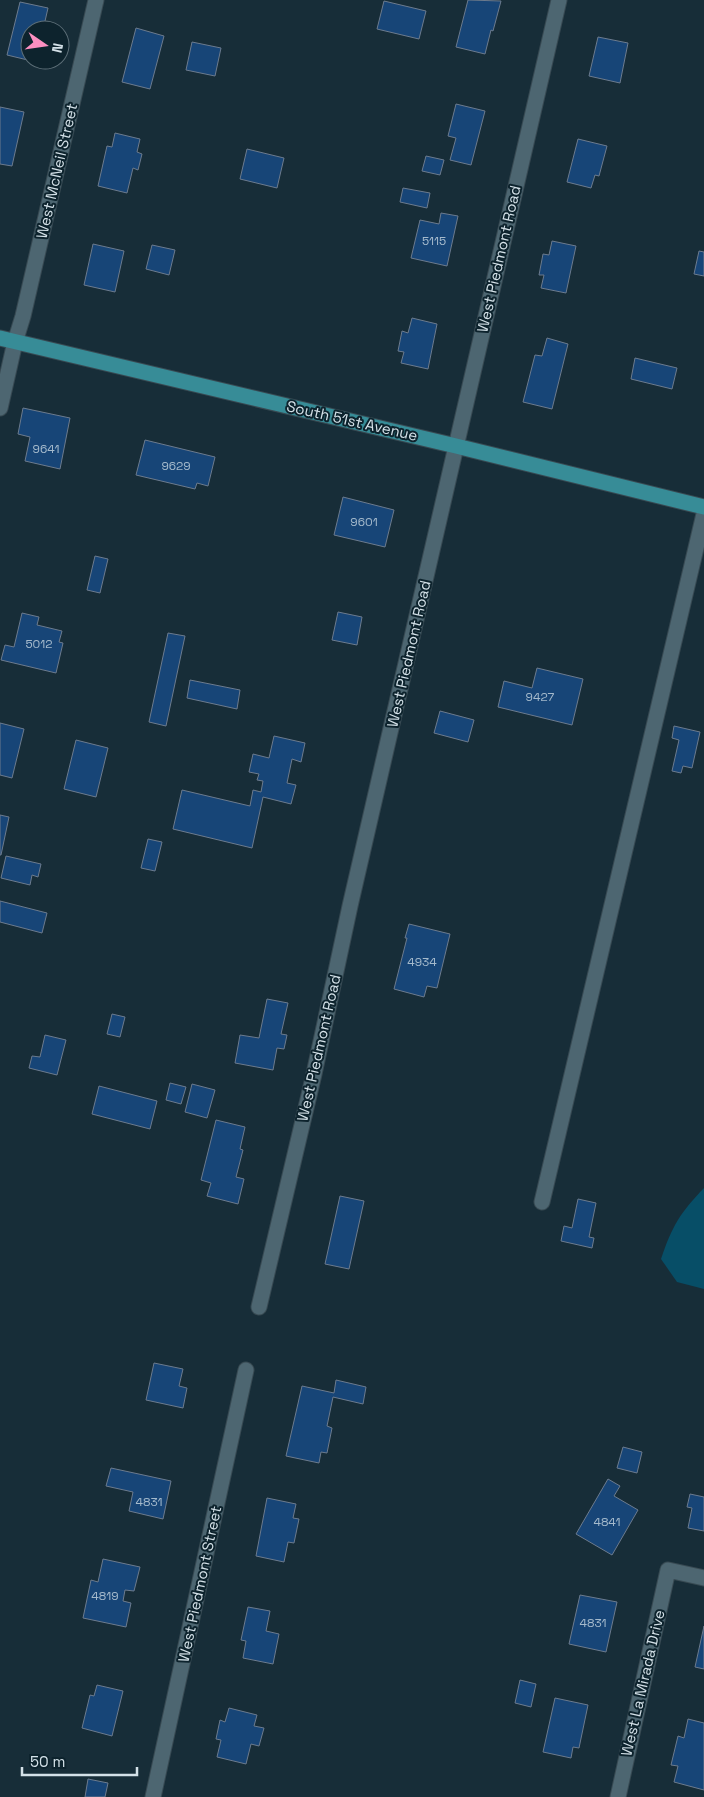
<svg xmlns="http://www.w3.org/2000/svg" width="704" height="1797" viewBox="0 0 704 1797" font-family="'Space Grotesk',sans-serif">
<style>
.green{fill:#074e67}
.building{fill:#174577;stroke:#6c7b8e}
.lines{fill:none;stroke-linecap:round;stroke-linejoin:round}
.minor-casing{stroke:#384a53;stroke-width:17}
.major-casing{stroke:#384a53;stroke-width:17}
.minor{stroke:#4d6671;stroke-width:15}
.major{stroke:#378c97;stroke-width:15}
.labels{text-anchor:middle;stroke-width:4;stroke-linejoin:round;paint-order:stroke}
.number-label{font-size:12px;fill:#a5bacc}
.street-label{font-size:15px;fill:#d4e1e8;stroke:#0d232d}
</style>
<rect width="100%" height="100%" fill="#172d38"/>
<path class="green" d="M704,1188V1289L677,1282L661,1259C672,1226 680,1213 704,1188Z"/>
<path class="building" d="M468,0L501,1L493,31L491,30L485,54L456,47Z
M384,1L426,11L419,39L377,29Z
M20,2L48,8L43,30H30V60H36V62L7,55Z
M136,28L164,36L150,89L122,82Z
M598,37L628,43L620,83L589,76Z
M192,42L221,48L215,76L186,70Z
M456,104L485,111L471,165L450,160L456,138L448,136Z
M0,107L24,112L12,166L0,164Z
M115,133L140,139L137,152L142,154L138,170L133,168L127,193L98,186L107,146L112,147Z
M578,139L607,146L599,176L595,175L591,188L567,182Z
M247,149L284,158L277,188L240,179Z
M426,156L444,160L440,175L422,171Z
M403,188L430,193L427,208L400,202Z
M441,213L458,216L447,266L411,258L420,220L439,224Z
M552,241L576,246L566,293L541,288L544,275H539L543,254L549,255Z
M93,244L124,251L115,292L84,285Z
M152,245L175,250L169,275L146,269Z
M699,251L704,252V276L694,274Z
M412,318L437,324L428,369L401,363L404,352L398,351L402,331L408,333Z
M547,338L568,344L552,409L523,402L535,355L542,356Z
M635,358L677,368L672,389L631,379Z
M23,408L70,418L60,469L25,461L30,437L18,434Z
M145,440L215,457L208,486L197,483L195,489L136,475Z
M343,497L394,510L385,547L334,535Z
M95,556L108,559L100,593L87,590Z
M338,612L362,617L357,645L332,640Z
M22,613L39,617L37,625L62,631L59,642L63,643L56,673L1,660L5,645L14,647Z
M168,633L185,636L166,726L149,722Z
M537,668L583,679L572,725L498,707L504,681L532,688Z
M190,680L240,690L237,709L187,698Z
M440,711L474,720L468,742L434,733Z
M0,723L24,729L12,778L0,775Z
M674,726L700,732L692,768L683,766L681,773L672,771L679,740L672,738Z
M274,736L305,743L301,762L292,759L287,783L296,785L291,804L263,797L252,848L173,829L182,790L250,806L253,790L261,792L263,781L257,780L259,774L249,772L253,754L269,758Z
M76,740L108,748L96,797L64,789Z
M0,815L9,817L1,855H0Z
M148,839L162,842L155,871L141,868Z
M6,856L41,864L38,877L32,875L30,885L1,878Z
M0,901L47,913L42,933L0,922Z
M409,924L450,934L437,988L427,986L424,997L394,989L407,938H405Z
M267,999L288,1003L281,1034L287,1035L284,1049L277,1048L273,1070L235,1063L240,1035L259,1038Z
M112,1014L125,1017L120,1037L107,1034Z
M45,1035L66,1040L57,1075L29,1068L32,1056L40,1057Z
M170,1083L186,1087L181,1104L166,1100Z
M192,1084L215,1090L207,1118L185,1112Z
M99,1086L157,1101L150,1129L92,1114Z
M216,1120L245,1127L240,1149L243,1150L236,1177L244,1179L238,1204L207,1196L211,1183L201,1180Z
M340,1196L364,1201L349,1269L325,1264Z
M578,1199L596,1203L589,1237L594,1238L592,1248L561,1241L564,1226L572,1228Z
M154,1363L183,1369L179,1386L187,1388L183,1408L146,1400Z
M336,1380L366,1387L363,1404L333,1397L327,1426L332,1428L327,1453L321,1452L319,1463L286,1456L302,1386L334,1393Z
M623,1447L642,1452L637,1473L617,1468Z
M111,1468L171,1481L163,1519L129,1511L133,1492L106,1486Z
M608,1479L620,1486L614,1496L638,1510L612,1555L576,1534Z
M690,1494L704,1497V1531L688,1528L692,1508L687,1507Z
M267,1498L296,1504L293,1518L299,1519L294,1543L288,1542L284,1562L256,1556Z
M103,1559L140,1567L134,1591L125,1590L123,1601L131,1603L126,1627L83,1618L91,1580L98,1582Z
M580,1595L617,1602L606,1652L569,1644Z
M248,1607L270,1611L266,1631L279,1634L273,1664L243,1658L246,1641L241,1640Z
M704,1626V1669L695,1667Z
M520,1680L536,1684L531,1707L515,1703Z
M97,1685L123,1691L112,1736L82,1728L90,1695L94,1696Z
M555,1698L588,1705L579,1748L573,1747L571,1758L543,1752Z
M229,1708L257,1715L254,1726L264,1728L259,1746L251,1744L246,1764L217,1757L221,1740L216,1739L220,1720L225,1722Z
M688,1719L704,1723V1790L674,1782L678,1766L671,1765L678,1736L684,1738Z
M88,1779L108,1783L105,1797H85Z"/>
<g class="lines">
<defs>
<path id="minor" d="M0,408L15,342L23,316L96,0
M542,1202L704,514
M259,1307L314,1074L350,906L559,0
M153,1797L246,1370
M618,1797L668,1570L704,1578"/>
<path id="major" d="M0,338L456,446L704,507"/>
</defs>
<use href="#minor" class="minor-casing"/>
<use href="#major" class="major-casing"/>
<use href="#minor" class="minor"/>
<use href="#major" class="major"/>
</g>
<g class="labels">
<g class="number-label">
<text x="434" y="245">5115</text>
<text x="46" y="453">9641</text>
<text x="176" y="470">9629</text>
<text x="364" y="526">9601</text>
<text x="39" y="648">5012</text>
<text x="540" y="701">9427</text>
<text x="422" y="966">4934</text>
<text x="149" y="1506">4831</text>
<text x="607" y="1526">4841</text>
<text x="105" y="1600">4819</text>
<text x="593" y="1627">4831</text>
</g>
<g class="street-label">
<text transform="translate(57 171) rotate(-77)" y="5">West McNeil Street</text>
<text transform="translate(499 259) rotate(-77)" y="5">West Piedmont Road</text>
<text transform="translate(352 421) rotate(13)" y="5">South 51st Avenue</text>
<text transform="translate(409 654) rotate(-77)" y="5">West Piedmont Road</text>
<text transform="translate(319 1048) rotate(-77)" y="5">West Piedmont Road</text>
<text transform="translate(200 1584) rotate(-78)" y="5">West Piedmont Street</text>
<text transform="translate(643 1683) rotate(-77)" y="5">West La Mirada Drive</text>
</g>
</g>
<g transform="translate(45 45) rotate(103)"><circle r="24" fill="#0d232d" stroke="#5d6f78"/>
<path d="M0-4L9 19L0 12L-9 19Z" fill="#fc8fc1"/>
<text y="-8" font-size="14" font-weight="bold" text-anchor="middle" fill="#d4e1e8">N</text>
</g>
<path d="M22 1767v8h115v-8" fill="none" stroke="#d4e1e8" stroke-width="2.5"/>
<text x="30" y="1767" font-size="15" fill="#d4e1e8" stroke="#0d232d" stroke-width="4" paint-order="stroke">50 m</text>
</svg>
